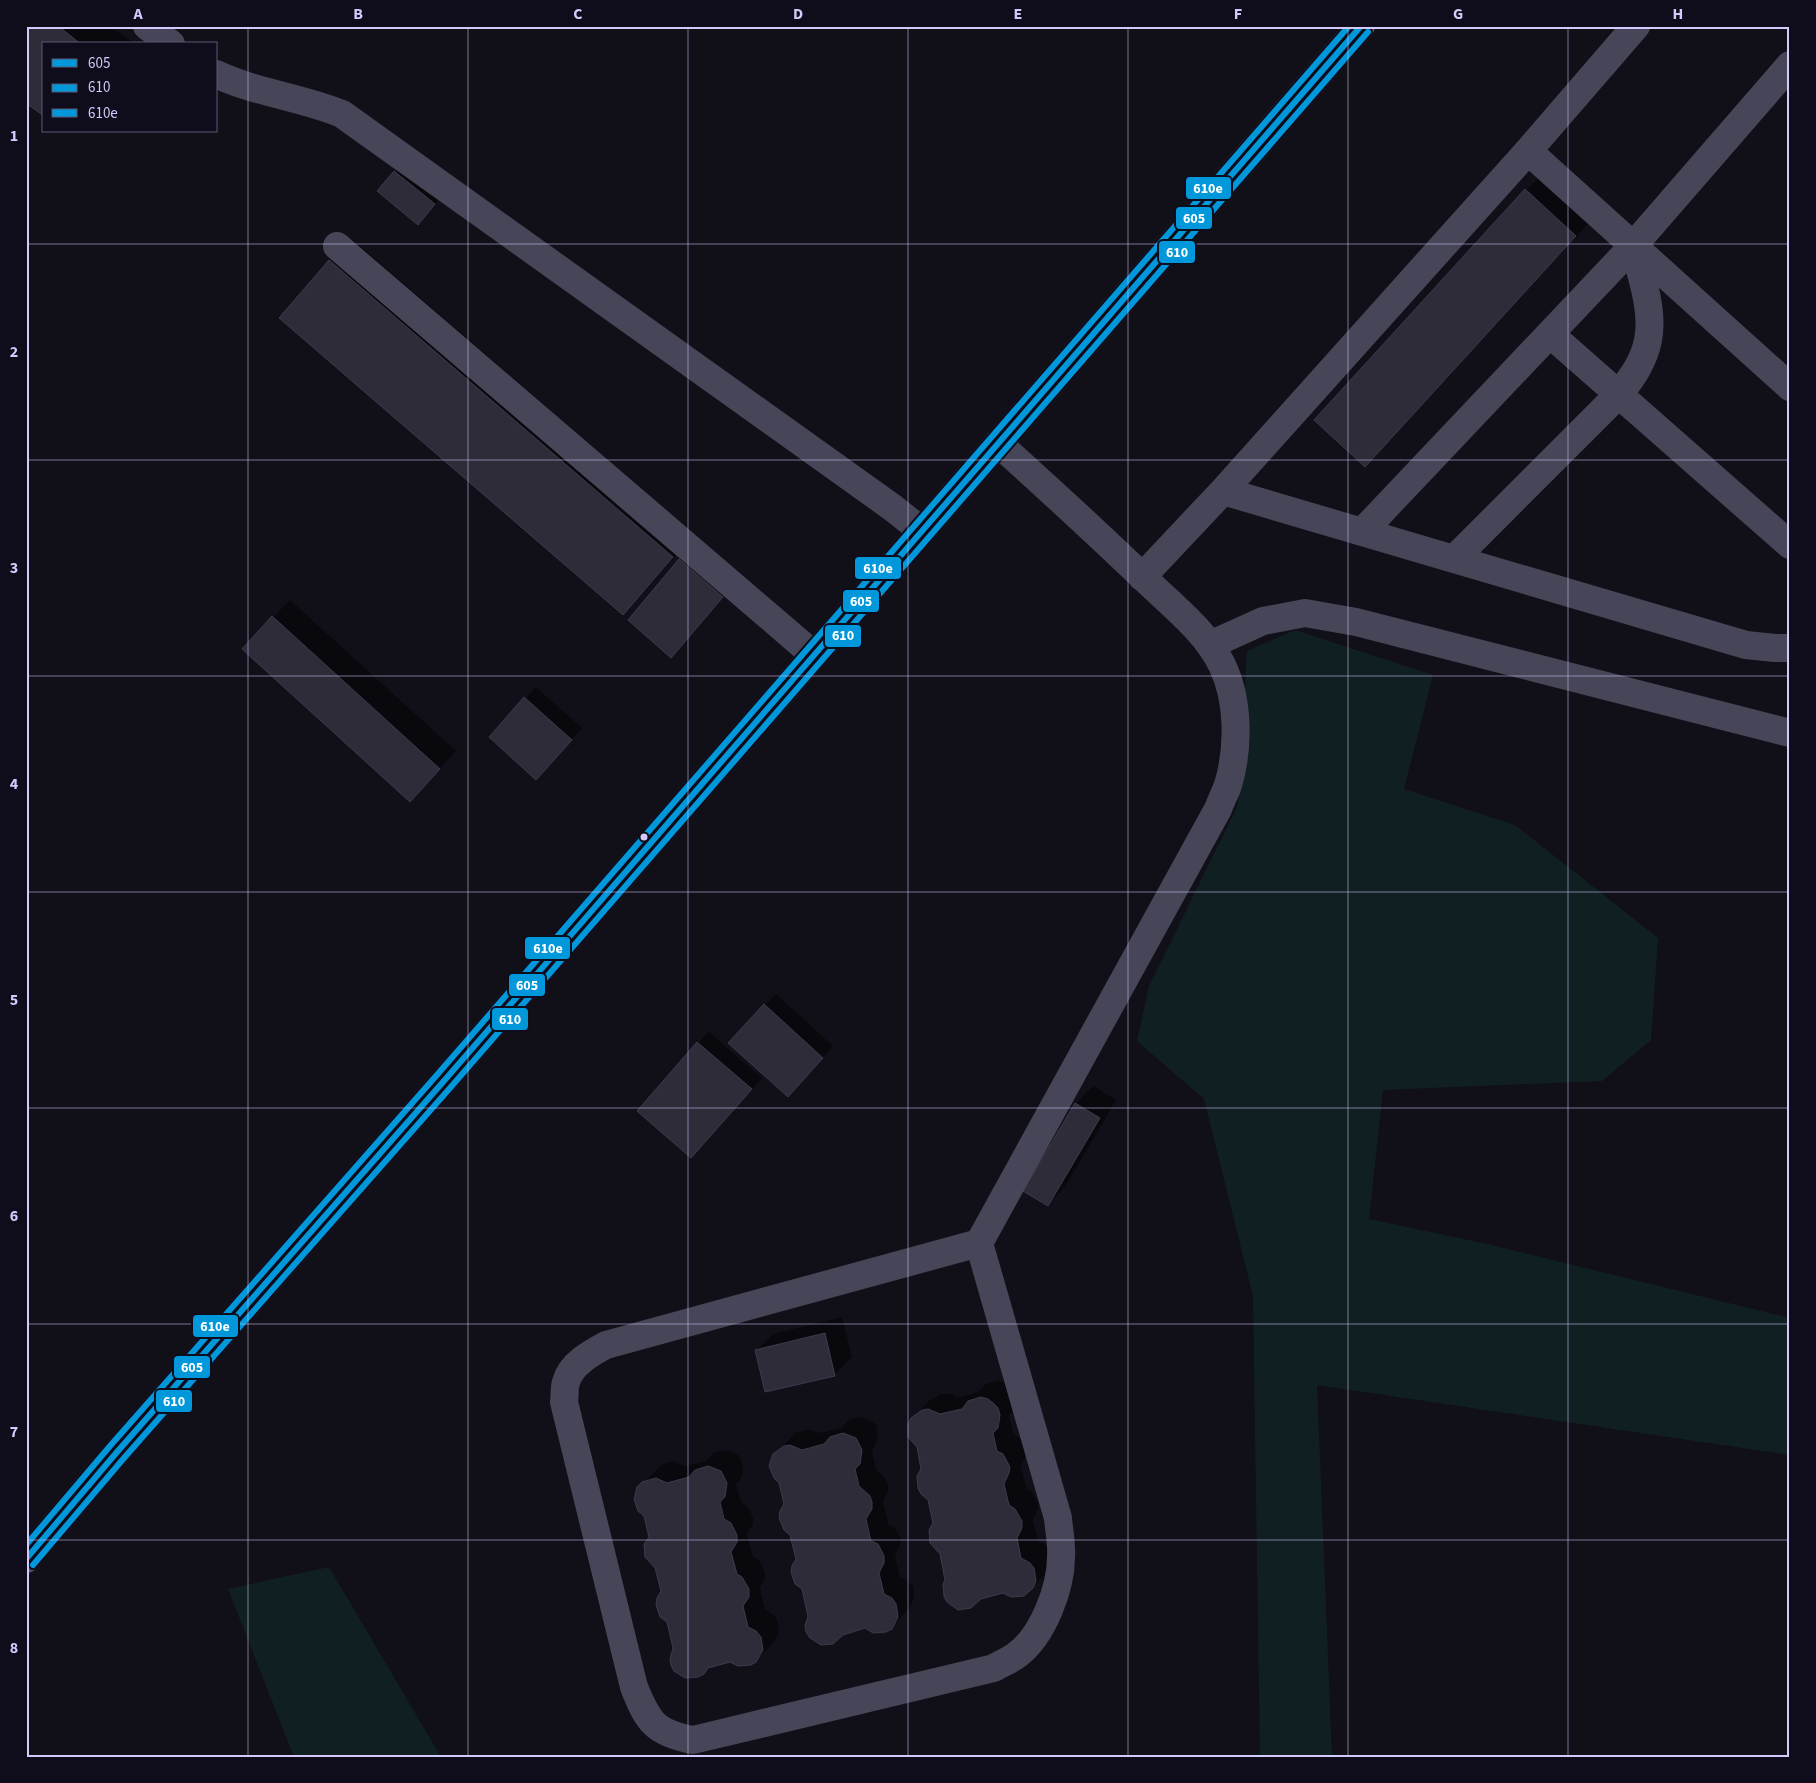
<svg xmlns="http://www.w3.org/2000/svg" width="1816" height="1783" viewBox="0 0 1816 1783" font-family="'Source Sans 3',sans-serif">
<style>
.green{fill:#102022}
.shadow{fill:#0007}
.building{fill:#2f2c3a;stroke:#3e3a4c}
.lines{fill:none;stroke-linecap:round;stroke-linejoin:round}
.minor{stroke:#474558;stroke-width:28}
.major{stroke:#5a4e69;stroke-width:28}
.bus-1-casing{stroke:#0f0c1b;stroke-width:10}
.bus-2-casing{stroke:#0f0c1b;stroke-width:10}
.bus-3-casing{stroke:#0f0c1b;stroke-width:10}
.bus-1{stroke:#0098da;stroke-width:6}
.bus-2{stroke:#0098da;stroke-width:6}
.bus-3{stroke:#0098da;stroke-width:6}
.grid{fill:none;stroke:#d2cafb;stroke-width:1;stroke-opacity:0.55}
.bus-dot{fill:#d2cafb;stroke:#0f0c1b;stroke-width:2}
.line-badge{stroke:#0f0c1b;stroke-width:2}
.badge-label{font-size:14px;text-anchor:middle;font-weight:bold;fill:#fff}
.neatline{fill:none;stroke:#d2cafb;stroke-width:2}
.grid-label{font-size:16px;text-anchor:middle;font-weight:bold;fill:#d2cafb}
</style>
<rect width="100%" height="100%" fill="#111018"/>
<path class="green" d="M1295,630L1433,675L1404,789L1515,825L1658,938L1651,1040L1602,1081L1383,1090L1369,1219L1487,1244L1790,1318V1455L1317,1385L1332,1757H1260L1253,1296L1204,1099L1137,1041L1149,986L1238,805L1247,651Z
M329,1567L441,1757H294L228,1589Z"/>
<path class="shadow" d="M26,26H110L133,43L44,44Z
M406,160L445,192L417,224L378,191Z
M1549,168L1598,213L1387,443L1365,465L1316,420L1526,190Z
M352,239L694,534L645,591L623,613L330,261Z
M691,549L733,585L682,645L680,560Z
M290,600L456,751L426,783L243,649Z
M536,687L582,728L536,779L490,737Z
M776,994L833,1046L799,1084L765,1005Z
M709,1032L762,1078L691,1157L698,1043Z
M1093,1086L1116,1100L1065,1187L1048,1204L1025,1190L1076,1103Z
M842,1317L852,1357L835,1374L766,1391L756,1351L773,1334Z
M999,1381L1005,1382L1014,1410L1009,1415L1013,1434L1020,1438L1024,1443L1026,1455L1021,1466L1026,1488L1032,1492L1038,1503V1509L1033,1520L1038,1541L1047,1546L1052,1557L1050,1569L1033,1587L1003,1592L947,1580L912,1419L929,1401L940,1394H953L957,1398L978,1392L986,1384Z
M861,1417L873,1422L877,1426L878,1439L872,1451L876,1469L886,1479L888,1485V1491L883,1501L888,1524L895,1528L901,1539L900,1545L895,1556L900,1577L909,1582L913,1586L914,1599L908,1610L891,1628L865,1627L809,1616L774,1455L796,1432L808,1429L820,1433L841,1428L849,1420Z
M726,1450L738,1455L741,1459L743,1472L741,1478L736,1484L741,1502L747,1506L753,1517V1524L747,1534L753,1557L759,1560L765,1572V1578L760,1588L765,1610L773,1614L777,1619L779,1632L773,1643L755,1661L730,1660L662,1592L639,1488L661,1465L673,1461L685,1466L706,1461L713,1453Z"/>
<path class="building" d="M26,26H58L81,44H44V116L26,103Z
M394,171L435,204L418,225L377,191Z
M1525,189L1576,236L1365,467L1314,420Z
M329,260L673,557L623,615L279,318Z
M679,559L723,597L671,658L628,620Z
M272,616L440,769L410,802L242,649Z
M524,697L572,740L536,780L489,737Z
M764,1004L823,1058L788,1097L728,1043Z
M697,1042L752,1089L691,1158L637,1111Z
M1075,1103L1100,1118L1048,1206L1023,1191Z
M825,1333L835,1376L765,1392L755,1350Z
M981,1397L988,1399L993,1403L998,1408L1000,1415L998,1428L993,1433L997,1451L1003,1454L1010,1467L1009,1473L1004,1484L1009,1505L1015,1509L1022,1521V1528L1017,1538L1021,1558L1030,1563L1034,1568L1036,1581L1033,1588L1024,1596L1011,1597L1003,1593L981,1599L971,1608L958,1610L947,1602L944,1597L943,1584L945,1580L940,1554L930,1543L929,1530L933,1523L928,1500L921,1494L918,1488L917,1476L921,1469L917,1447L908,1437V1424L911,1418L922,1410L928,1409L940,1414L962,1409L968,1401Z
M843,1433L856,1438L862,1450L860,1464L855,1469L859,1486L870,1496L872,1502V1509L866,1519L871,1541L878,1544L884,1556V1563L879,1573L884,1594L892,1598L896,1604L898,1617L892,1629L886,1632L873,1633L865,1628L843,1635L833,1644L821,1645L810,1638L806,1632L805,1626L808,1616L802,1589L795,1584L791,1572L792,1566L796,1559L790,1535L784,1530L779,1518L780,1511L784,1504L779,1483L774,1478L769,1466L773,1454L784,1446L790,1445L802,1450L824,1444L830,1437Z
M708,1466L721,1471L727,1483L725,1497L720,1502L724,1519L731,1523L737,1535V1542L731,1552L737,1574L742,1577L749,1589V1597L743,1606L748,1627L756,1631L761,1637L763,1650L756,1662L751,1665L738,1666L730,1662L708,1668L704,1674L698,1677L685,1678L674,1671L671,1665L670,1659L673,1648L667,1622L660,1617L656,1605L657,1598L661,1591L655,1568L645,1557L644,1544L649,1537L644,1516L638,1511L634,1499L637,1487L642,1482L656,1478L667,1483L689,1477L695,1470Z"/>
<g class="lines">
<path class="minor" d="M147,26L171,44
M216,74C256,93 301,97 342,114L893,508L922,531
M1528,151L1790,387
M337,246L814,655
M1550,334L1790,545
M1223,491L1746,645L1775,648H1790
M1363,531L1633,246L1790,65
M1455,558L1619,394C1632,378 1644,361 1648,340C1654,312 1641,273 1633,246
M1142,577L1223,491L1528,151L1636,26
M1210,645L1263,621L1305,613L1356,622L1790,733
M979,1243L1058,1518C1059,1531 1062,1544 1061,1557C1061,1588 1043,1635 1018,1654C1011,1660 1002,1663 994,1668L693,1740C655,1733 648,1722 634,1687L564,1402C565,1396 564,1388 566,1382C571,1364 591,1353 606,1345L979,1243L1218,809C1221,801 1225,793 1228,785C1239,748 1239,700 1222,665C1206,632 1175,608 1149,583C1099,535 1049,489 998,443"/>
<path class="major" d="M26,1559L117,1452L443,1082L1361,26"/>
<defs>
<path id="bus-1" d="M26,1559L117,1452L443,1082L1361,26"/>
<path id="bus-2" d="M33,1565L124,1458L450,1088L1368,32"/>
<path id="bus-3" d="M26,1545L110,1446L436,1076L1349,26"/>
</defs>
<use href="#bus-1" class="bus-1-casing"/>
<use href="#bus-2" class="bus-2-casing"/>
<use href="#bus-3" class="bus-3-casing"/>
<use href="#bus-1" class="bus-1"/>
<use href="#bus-2" class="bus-2"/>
<use href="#bus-3" class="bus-3"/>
</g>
<path class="grid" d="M248,26V1757M468,26V1757M688,26V1757M908,26V1757M1128,26V1757M1348,26V1757M1568,26V1757M26,244H1790M26,460H1790M26,676H1790M26,892H1790M26,1108H1790M26,1324H1790M26,1540H1790"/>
<circle class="bus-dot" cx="644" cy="837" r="4.5"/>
<g class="line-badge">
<rect x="1185" y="176" width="47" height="24" rx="5" fill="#0098da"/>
<rect x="1175" y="206" width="38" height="24" rx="5" fill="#0098da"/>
<rect x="1158" y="240" width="38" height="24" rx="5" fill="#0098da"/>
<rect x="854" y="556" width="48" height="24" rx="5" fill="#0098da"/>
<rect x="842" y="589" width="38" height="24" rx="5" fill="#0098da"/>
<rect x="824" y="624" width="38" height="24" rx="5" fill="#0098da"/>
<rect x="524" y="936" width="47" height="24" rx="5" fill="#0098da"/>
<rect x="508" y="973" width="38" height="24" rx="5" fill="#0098da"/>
<rect x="491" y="1007" width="38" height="24" rx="5" fill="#0098da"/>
<rect x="192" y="1314" width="47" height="24" rx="5" fill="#0098da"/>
<rect x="173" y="1355" width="38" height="24" rx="5" fill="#0098da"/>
<rect x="155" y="1389" width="38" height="24" rx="5" fill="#0098da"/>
</g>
<g class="badge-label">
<text x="1208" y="193">610e</text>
<text x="1194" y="223">605</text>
<text x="1177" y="257">610</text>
<text x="878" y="573">610e</text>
<text x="861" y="606">605</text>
<text x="843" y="640">610</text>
<text x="548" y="953">610e</text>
<text x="527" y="990">605</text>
<text x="510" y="1024">610</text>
<text x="215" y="1331">610e</text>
<text x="192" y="1372">605</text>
<text x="174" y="1406">610</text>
</g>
<rect width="1816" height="1783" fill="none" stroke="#0f0c1b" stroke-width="55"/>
<rect x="42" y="42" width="175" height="90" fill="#0f0c1b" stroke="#5d5875"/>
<rect x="52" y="59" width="25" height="8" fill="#0098da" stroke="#5d5875"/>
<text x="88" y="68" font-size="15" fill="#d2cafb">605</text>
<rect x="52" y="84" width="25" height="8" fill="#0098da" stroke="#5d5875"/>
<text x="88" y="92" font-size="15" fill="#d2cafb">610</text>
<rect x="52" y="109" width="25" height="8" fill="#0098da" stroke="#5d5875"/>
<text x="88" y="118" font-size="15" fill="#d2cafb">610e</text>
<rect x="28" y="28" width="1760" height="1728" class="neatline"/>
<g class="grid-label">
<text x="138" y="19">A</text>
<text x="358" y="19">B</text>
<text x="578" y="19">C</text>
<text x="798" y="19">D</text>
<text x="1018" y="19">E</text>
<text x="1238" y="19">F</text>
<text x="1458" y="19">G</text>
<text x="1678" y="19">H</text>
<text x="14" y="141">1</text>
<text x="14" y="357">2</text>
<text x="14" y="573">3</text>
<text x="14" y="789">4</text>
<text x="14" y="1005">5</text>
<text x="14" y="1221">6</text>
<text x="14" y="1437">7</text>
<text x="14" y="1653">8</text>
</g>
</svg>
